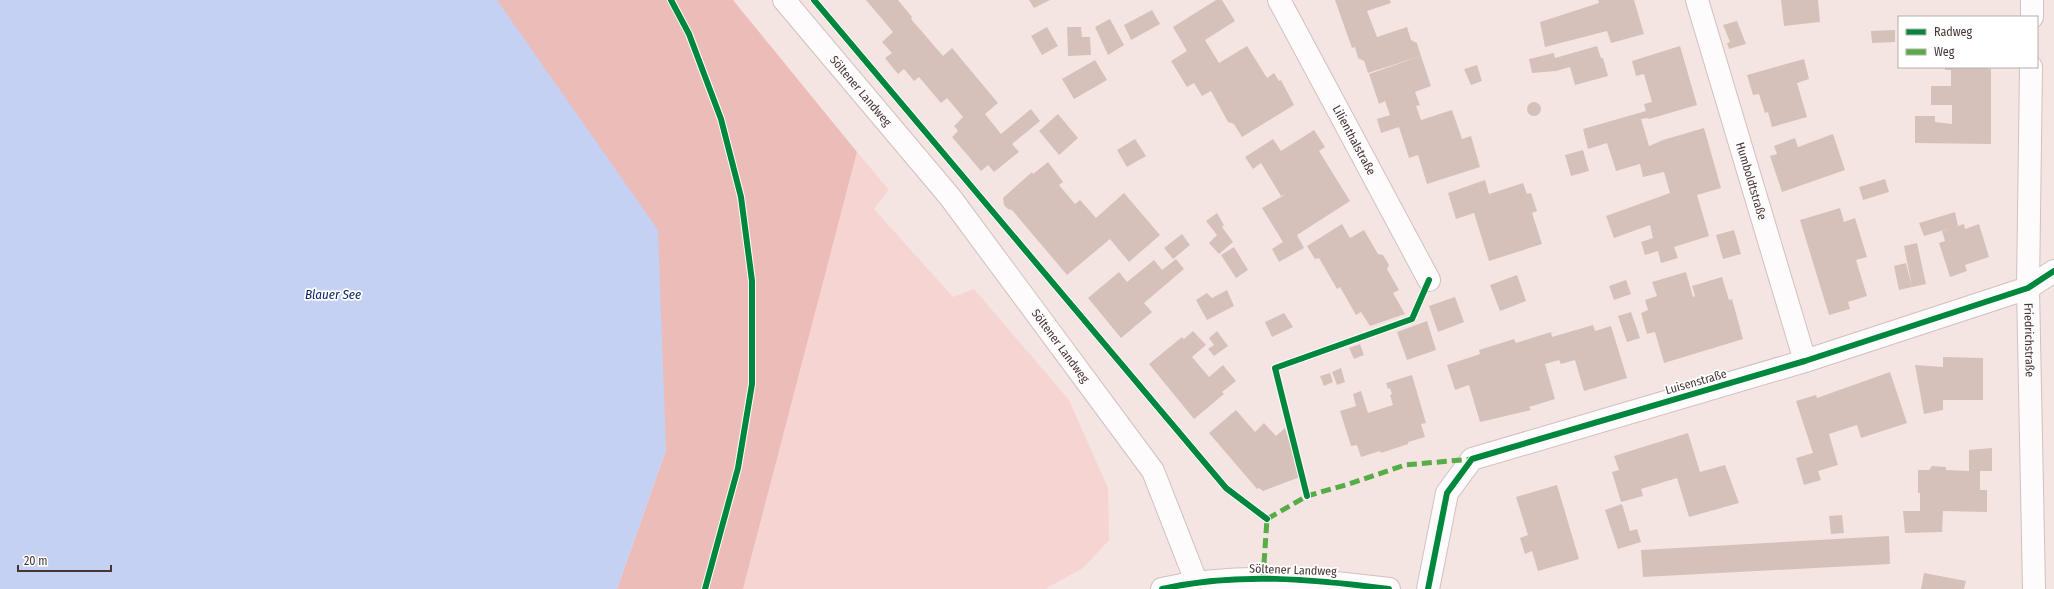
<svg xmlns="http://www.w3.org/2000/svg" width="2054" height="589" viewBox="0 0 2054 589" font-family="'Fira Sans Condensed',sans-serif">
<style>
.green{fill:#f6d4d2}
.forest{fill:#ecbcb9}
.water{fill:#c4d1f2}
.building{fill:#d5c1ba}
.lines{fill:none;stroke-linecap:round;stroke-linejoin:round}
.minor-casing{stroke:#d0c1c0;stroke-width:24}
.minor{stroke:#fdfbfb;stroke-width:22}
.quiet{stroke:#56ac45;stroke-width:5;stroke-dasharray:10 5;stroke-linecap:butt}
.cycleway-casing{stroke:#fff;stroke-width:8}
.cycleway{stroke:#00873e;stroke-width:6}
.labels{text-anchor:middle;stroke-width:3.5;stroke-linejoin:round;paint-order:stroke}
.street-label{font-size:12px;fill:#463433;stroke:#fff}
.water-label{font-size:13px;font-style:italic;fill:#072668;stroke:#fff}
</style>
<rect width="100%" height="100%" fill="#f4e5e3"/>
<path class="green" d="M857,152L889,190L874,209L953,297L974,289L1069,400L1108,488L1109,540L1083,568L1045,589H743Z"/>
<path class="forest" d="M497,0H733L857,152L743,589H617L666,450Z"/>
<path class="water" d="M0,0H497L658,230L666,450L617,589H0Z"/>
<path class="building" d="M866,0H898L912,17L911,19L943,56L952,48L998,103L985,114L1001,134L1031,109L1040,121L1012,144L1019,152L994,172L988,165L981,171L952,137L958,131L954,126L963,117L947,98L941,103L919,77L914,81L904,69L898,74L885,58L892,53L882,42L893,32Z
M1029,0H1050L1034,8Z
M1216,0H1222L1235,21L1205,40L1219,63L1247,46L1267,78L1274,73L1279,81L1281,80L1294,105L1242,137L1234,124L1228,122L1211,91L1202,96L1194,83L1187,87L1171,61L1187,51L1173,27Z
M1335,0H1390L1391,3L1367,11L1377,37L1407,27L1411,40L1417,43L1421,56L1368,73L1364,61L1358,58L1355,47L1352,48Z
M1598,0H1634L1644,34L1611,43L1607,31L1545,47L1540,22L1599,3Z
M1781,0H1818L1820,22L1784,26Z
M1152,10L1160,24L1131,40L1124,25Z
M1110,19L1124,45L1108,55L1095,27Z
M1737,21L1746,44L1729,49L1727,43L1730,42L1723,25Z
M1047,27L1058,46L1042,55L1031,36Z
M1067,27H1081L1082,37H1090L1091,55L1068,56Z
M1895,30V42L1872,43L1871,31Z
M1597,46L1601,58H1603L1608,76L1575,85L1570,67L1556,71L1532,73L1529,59L1554,53L1555,58Z
M1680,46L1697,105L1649,119L1648,118L1641,119L1649,146L1663,140L1704,128L1721,188L1697,195L1709,236L1674,247L1678,258L1661,263L1658,251L1645,255L1641,242L1653,238L1650,225L1614,238L1606,216L1670,193L1664,172L1643,177L1640,164L1616,171L1607,143L1588,149L1583,129L1646,111L1644,104L1652,102L1644,74L1636,76L1632,61Z
M1421,56L1431,86L1415,92L1420,105L1416,106L1421,120L1452,110L1462,139L1471,136L1480,167L1427,184L1418,155L1409,158L1399,127L1381,133L1377,119L1390,115L1385,101L1379,104L1369,74Z
M1804,59L1809,79L1797,83L1807,117L1772,127L1768,112L1765,113L1759,94L1753,95L1747,75Z
M1095,60L1107,80L1074,99L1062,79Z
M1477,65L1482,81L1471,85L1464,69Z
M1945,67H1988V69H1991V144L1915,143V116H1935V122L1952,124V105H1931V86H1951V70H1945Z
M1527 109a7 7 0 1 1 14 0a7 7 0 1 1-14 0Z
M1058,114L1078,138L1059,155L1039,131Z
M1314,130L1325,147L1319,151L1350,201L1297,235L1304,248L1279,262L1272,249L1283,242L1262,208L1286,194L1281,196L1261,163L1253,169L1245,157L1273,139L1281,151Z
M1833,134L1845,170L1782,192L1770,156L1777,154L1774,146L1795,138L1798,147Z
M1135,139L1146,156L1127,167L1117,150Z
M1583,150L1589,171L1571,176L1565,155Z
M1048,162L1063,182L1059,185L1075,204L1080,200L1096,218L1124,193L1160,235L1129,262L1110,239L1067,275L1012,210L1008,209L1004,205L1003,198L1032,172L1033,174Z
M1885,179L1889,192L1863,200L1859,187Z
M1485,180L1489,194L1523,183L1527,194L1531,193L1537,211L1532,213L1542,244L1489,261L1474,213L1456,219L1448,193Z
M1840,208L1844,222L1855,218L1867,257L1856,260L1867,296L1848,302L1850,309L1829,315L1800,220Z
M1955,212L1958,226L1964,224L1965,229L1979,224L1989,257L1965,265L1967,271L1950,277L1939,243L1945,241L1942,231L1951,228L1924,236L1919,223Z
M1217,213L1224,225L1222,227L1233,242L1219,254L1209,243L1217,235L1206,221Z
M1342,224L1350,238L1364,230L1378,254L1383,255L1389,265L1387,269L1399,290L1393,293L1405,314L1370,326L1361,312L1356,315L1340,287L1337,289L1319,258L1315,259L1307,246Z
M1734,230L1741,254L1723,259L1716,235Z
M1182,234L1190,245L1173,259L1164,248Z
M1917,243L1926,284L1912,287L1904,246Z
M1234,247L1248,270L1236,278L1221,255Z
M1176,259L1184,269L1144,303L1152,312L1121,338L1088,298L1119,272L1127,282L1154,260L1162,270Z
M1906,263L1912,287L1899,290L1894,266Z
M1686,272L1693,297L1695,296L1692,286L1722,277L1729,300L1732,299L1743,339L1664,363L1655,332L1647,334L1641,313L1648,310L1645,300L1657,296L1652,282Z
M1517,275L1526,301L1500,311L1490,285Z
M1626,280L1631,294L1614,300L1609,286Z
M1227,290L1234,306L1207,320L1196,300L1207,293L1212,298Z
M1455,297L1464,322L1438,332L1429,306Z
M1631,312L1640,338L1627,342L1618,316Z
M1284,313L1293,327L1272,337L1265,322Z
M1427,321L1436,350L1407,360L1397,332Z
M1593,325L1595,331L1611,326L1627,378L1584,391L1575,360L1561,364L1559,360L1545,364L1555,399L1529,407L1531,410L1480,422L1469,385L1455,390L1447,365L1480,354L1479,350L1514,339L1516,343L1551,332L1552,337Z
M1193,331L1206,345L1192,357L1209,377L1223,365L1236,381L1222,392L1224,394L1194,419L1149,364L1182,337L1184,339Z
M1217,331L1228,346L1214,356L1208,349L1214,345L1209,338Z
M1360,344L1364,355L1354,359L1349,348Z
M1943,357L1983,358V400H1943V410L1924,414L1915,365L1943,367Z
M1341,368L1345,382L1337,385L1332,372Z
M1890,372L1907,423L1861,438L1857,425L1829,434L1838,465L1818,471L1821,480L1804,485L1796,458L1813,453L1796,401L1816,395L1817,398Z
M1330,373L1333,382L1324,386L1320,376Z
M1412,375L1426,423L1421,424L1425,437L1408,442V444L1381,453L1380,451L1361,457L1357,445L1351,446L1340,411L1356,406L1353,394L1361,391L1368,413L1393,405L1390,395L1392,394L1390,388L1388,389L1386,383Z
M1236,410L1255,432L1264,423L1276,436L1285,428L1300,477L1263,491L1259,488L1257,489L1209,433Z
M1688,433L1700,472L1725,465L1739,503L1689,517L1677,478L1641,489L1643,496L1621,502L1612,472L1619,470L1614,456Z
M1992,448V471H1980V490H1987V512L1943,511L1942,532L1905,533L1903,511H1920V493H1918V470H1929L1932,466L1946,467V470L1969,471V450Z
M1557,485L1579,559L1538,571L1532,551L1525,554L1520,538L1528,535L1516,497Z
M1622,504L1630,531L1637,529L1641,542L1618,549L1605,510Z
M1842,515L1844,533L1831,534L1829,516Z
M1889,536L1890,564L1643,577L1641,550Z
M1924,573L1966,581L1964,589H1921Z"/>
<g class="lines">
<defs>
<g id="minor">
<path id="s1" d="M784,0L950,197L1153,471L1196,581V589"/>
<path id="s2" d="M1279,0L1429,280"/>
<path id="s3" d="M1697,0L1805,361"/>
<path d="M2032,17V0"/>
<path id="s4" d="M2031,67L2028,288L2034,589"/>
<path d="M1162,589C1237,572 1313,579 1389,589"/>
<path d="M1428,589L1447,493L1472,459L1805,361L2028,288L2054,271"/>
</g>
</defs>
<use href="#minor" class="minor-casing"/>
<use href="#minor" class="minor"/>
<path class="quiet" d="M1263,578L1267,519L1307,496L1349,484L1405,465L1472,459"/>
<defs>
<path id="cycleway" d="M671,0L689,34L721,119L741,197L752,281V384L738,468L705,589
M814,0L1226,488L1267,519
M1307,496L1275,368L1412,319L1429,280
M1162,589C1237,572 1313,579 1389,589
M1428,589L1447,493L1472,459L1805,361L2028,288L2054,271"/>
</defs>
<use href="#cycleway" class="cycleway-casing"/>
<use href="#cycleway" class="cycleway"/>
</g>
<g class="labels">
<g class="street-label">
<text dy="4" stroke="none"><textPath href="#s1" startOffset="119">Söltener Landweg</textPath></text>
<text dy="4" stroke="none"><textPath href="#s2" startOffset="159">Lilienthalstraße</textPath></text>
<text dy="4" stroke="none"><textPath href="#s3" startOffset="189">Humboldtstraße</textPath></text>
<text dy="4" stroke="none"><textPath href="#s4" startOffset="273">Friedrichstraße</textPath></text>
<text dy="4" stroke="none"><textPath href="#s1" startOffset="443">Söltener Landweg</textPath></text>
<text transform="translate(1696 382) rotate(-16)" y="4">Luisenstraße</text>
<text transform="translate(1293 570) rotate(2)" y="4">Söltener Landweg</text>
</g>
<g class="water-label">
<text x="333" y="299">Blauer See</text>
</g>
</g>
<rect x="1898" y="16" width="140" height="52" fill="#ffffff" stroke="#b5aead"/>
<rect x="1906" y="29" width="20" height="6" fill="#00873e" stroke="#b5aead"/>
<text x="1934" y="36" font-size="12" fill="#463433">Radweg</text>
<rect x="1906" y="49" width="20" height="6" fill="#56ac45" stroke="#b5aead"/>
<text x="1934" y="56" font-size="12" fill="#463433">Weg</text>
<path d="M18 565v6h93v-6" fill="none" stroke="#463433" stroke-width="2"/>
<text x="24" y="565" font-size="12" fill="#463433" stroke="#ffffff" stroke-width="3" paint-order="stroke">20 m</text>
</svg>
